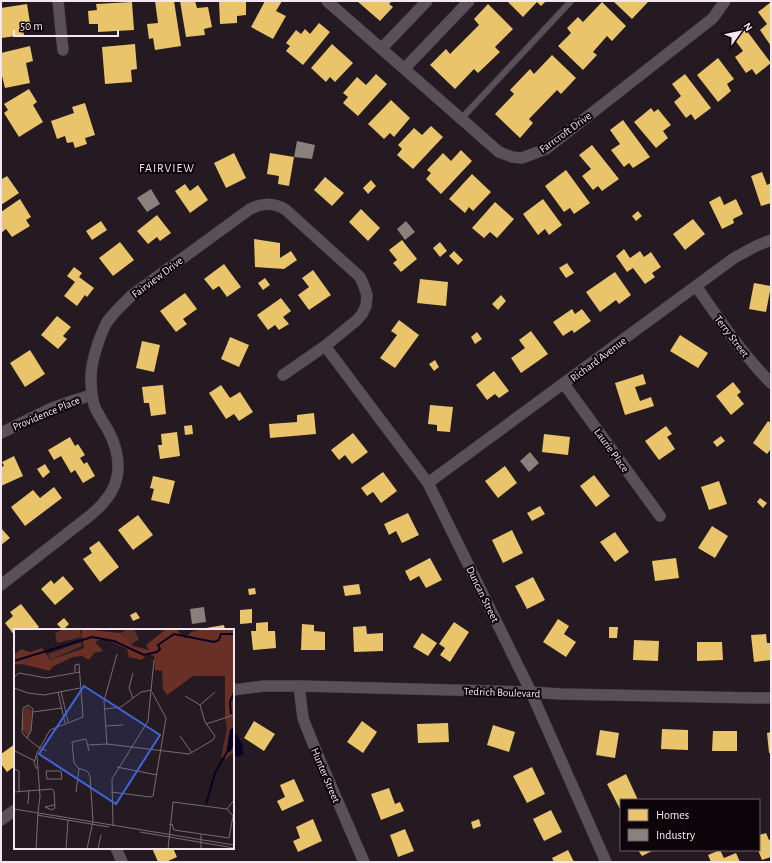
<svg xmlns="http://www.w3.org/2000/svg" width="772" height="863" viewBox="0 0 772 863" font-family="'Alegreya Sans',sans-serif">
<style>
.water{fill:#090222}
.homes{fill:#e9c46a}
.industry{fill:#8a817c}
.lines{fill:none;stroke-linecap:round;stroke-linejoin:round}
.service-casing{stroke:#3f373c;stroke-width:7}
.minor-casing{stroke:#3f373c;stroke-width:12}
.service{stroke:#5a5158;stroke-width:5.5}
.minor{stroke:#5a5158;stroke-width:11}
.labels{text-anchor:middle;stroke-width:4;stroke-linejoin:round;paint-order:stroke}
.street-label{font-size:11px;fill:#f6e6f0;stroke:#0d050a}
.neighbourhood-label{font-size:12px;letter-spacing:1px;fill:#f6e6f0;stroke:#0d050a}
.inset-river{fill:none;stroke:#090222;stroke-width:2}
.inset-road{fill:none;stroke:#796c74;stroke-width:1}
.view{fill:#3e65dc;fill-opacity:0.15;stroke:#3e65dc;stroke-width:2}
.inset-edge{fill:none;stroke:#f6e6f0;stroke-width:2}
</style>
<rect width="100%" height="100%" fill="#251a22"/>
<path class="water" d="M233,734L237,735L244,747L242,750L244,754L238,757L233,754Z"/>
<path class="homes" d="M155,1H174L181,46L155,50L153,38L149,39L147,24L158,23Z
M180,1H195L197,8L208,7L212,27L204,29L205,35L186,37Z
M219,1H246V15L237,16V23L220,24Z
M265,1H282L276,11L286,16L273,39L251,27Z
M357,1H392L389,4L393,7L380,21Z
M507,1H546L541,6L537,2L523,17Z
M613,1H647L648,2L632,19Z
M132,2L134,30L98,32V24H89L88,11L97,10L96,4Z
M602,2L626,26L612,41L607,36L593,52L597,55L583,70L558,46L571,33L567,28L578,17L583,22Z
M771,2V46L760,30L767,24L758,12Z
M27,4L31,29L23,31L24,35L1,38V8Z
M488,4L513,29L495,47L500,52L478,73L474,69L455,89L430,65L446,49L450,54L479,25L474,19Z
M319,23L330,32L303,65L286,51L290,46L286,43L296,30L301,34L305,29L310,34Z
M744,27L771,63L756,75L752,69L746,73L735,57L743,51L732,36Z
M135,44L137,69L131,70L132,82L105,84L102,47Z
M332,44L353,63L335,82L330,77L326,82L311,68Z
M30,46L33,61L26,63L30,83L5,88L2,76H1V53Z
M552,55L576,78L561,94L557,90L529,119L533,123L520,138L495,114L514,94L510,90L530,69L534,74Z
M718,58L734,79L727,84L731,91L718,102L697,75Z
M376,74L387,84L358,116L343,103L348,97L343,93L357,77L366,85Z
M685,74L711,108L695,120L691,114L686,118L674,102L681,96L672,84Z
M29,89L37,102L33,105L43,122L19,137L4,113L8,110L4,104Z
M391,100L410,118L394,137L390,133L384,139L368,124Z
M85,103L95,135L85,138L87,144L75,148L73,142L67,143L65,136L57,139L51,121L74,113L72,107Z
M651,108L654,112L658,109L671,125L663,131L668,138L656,148L634,122Z
M623,120L650,157L633,168L629,163L624,167L611,150L620,144L610,130Z
M431,126L443,137L413,169L397,155L402,149L398,145L414,128L422,135Z
M592,145L619,179L602,191L598,186L593,190L582,176L591,169L579,155Z
M461,150L472,161L441,194L426,179L431,173L427,170L443,153L451,161Z
M234,153L246,178L226,188L214,163Z
M270,153L294,157L289,186L278,184L279,176L267,174Z
M566,170L590,203L574,214L570,208L564,212L545,186Z
M762,172L767,185L771,183V203L761,206L751,176Z
M472,174L491,192L473,211L469,207L465,213L449,199Z
M7,176L19,193L1,205V178L2,179Z
M325,177L344,193L332,206L314,190Z
M371,180L376,186L368,194L363,188Z
M185,184L190,191L198,185L208,200L190,213L175,191Z
M720,196L724,205L736,199L743,214L733,219L734,223L722,229L709,202Z
M20,199L31,217L26,220L30,226L12,237L6,229L1,233V212Z
M543,199L562,225L549,235L545,229L538,235L523,214Z
M495,202L514,219L497,238L490,232L484,238L472,228Z
M361,209L380,228L368,241L349,222Z
M638,211L642,216L636,221L632,216Z
M157,215L171,233L160,241L157,237L148,244L137,231Z
M693,219L705,234L685,250L673,234Z
M101,221L107,230L92,240L86,231Z
M254,239L280,243V258L291,251L297,260L284,269L255,267Z
M402,240L417,259L401,272L393,263L397,260L389,250Z
M120,242L134,260L113,276L99,258Z
M440,242L447,251L440,257L433,248Z
M624,249L630,258L640,251L644,257L651,252L661,267L652,273L655,277L645,284L633,268L627,272L616,256Z
M454,251L463,260L458,265L449,256Z
M567,263L574,273L566,278L559,268Z
M224,264L241,287L227,297L219,286L213,290L204,279Z
M74,267L82,273L79,277L94,288L87,297L85,295L77,306L64,296L75,282L67,276Z
M313,270L331,295L309,310L298,295L309,287L302,278Z
M615,272L631,295L619,304L616,300L600,312L586,292Z
M265,278L270,285L263,290L258,283Z
M420,279L448,282L446,306L417,303Z
M754,283L771,286L766,312L749,309Z
M185,293L197,309L183,319L187,324L176,332L160,311Z
M501,295L506,301L498,310L492,304Z
M281,298L291,311L283,317L289,324L279,330L275,325L268,330L257,315Z
M572,309L575,314L582,309L591,321L574,333L572,330L563,336L553,322Z
M57,316L71,327L63,336L67,339L58,349L41,335Z
M399,320L419,335L395,368L380,358L397,335L391,331Z
M531,331L548,354L521,373L511,358L525,348L519,340Z
M477,332L482,339L475,344L471,337Z
M680,335L708,353L698,368L670,351Z
M230,337L249,345L239,367L221,359Z
M142,341L160,345L154,372L136,368Z
M30,350L45,374L25,387L10,363Z
M435,360L439,367L434,371L429,364Z
M494,371L509,391L499,398L495,394L487,400L476,385Z
M643,374L646,384L635,387L640,401L651,397L654,406L625,415L615,383Z
M733,382L741,392L737,395L744,404L731,415L716,396Z
M163,385L166,414L151,416L149,403H144L142,387Z
M221,385L230,398L240,392L253,412L239,421L234,414L226,419L209,393Z
M430,405L453,407L450,432L437,431V425L428,424Z
M314,413L316,434L270,438L269,424L297,422V415Z
M768,421L771,423V449L767,454L753,443Z
M192,425L193,434L185,435L184,426Z
M666,426L672,434L667,437L675,449L659,460L645,441Z
M177,432L180,456L160,459L158,445H162L161,434Z
M353,433L368,452L352,464L345,455L339,460L331,450Z
M544,434L570,437L568,455L542,452Z
M721,436L725,441L717,447L713,442Z
M70,437L75,446L78,444L85,455L80,458L84,464L87,462L95,476L83,483L75,470L71,473L61,456L54,460L48,450Z
M14,456L23,476L1,486V467L4,466L2,462Z
M45,464L50,472L43,478L37,469Z
M505,466L517,483L498,498L485,481Z
M383,472L397,491L381,503L373,492L367,496L361,488Z
M594,475L610,496L596,507L580,486Z
M153,476L175,481L169,504L151,500L154,489L150,488Z
M719,481L727,504L709,510L701,487Z
M54,487L62,498L25,526L11,507L33,490L40,498Z
M760,498L767,503L763,508L757,502Z
M540,506L545,514L532,521L527,513Z
M408,513L419,535L402,543L396,531L389,535L384,524Z
M138,515L153,535L133,550L118,530Z
M712,526L728,536L715,558L698,548Z
M1,528L10,538L1,545Z
M512,530L523,553L503,563L492,540Z
M615,532L629,552L615,562L600,542Z
M99,541L119,567L100,582L83,559L92,553L89,548Z
M430,558L442,580L426,588L419,576L410,581L405,571Z
M676,558L679,578L655,581L652,561Z
M63,576L74,589L55,605L41,589L51,580L54,584Z
M533,577L545,600L527,609L515,586Z
M359,584L361,594L345,596L343,586Z
M255,588L256,594L249,595L248,589Z
M21,604L39,627L35,630H15V636L5,623L13,616L10,612Z
M252,609V623L240,624V610Z
M136,612L140,618L133,621L130,615Z
M64,618L69,624L63,630L57,624Z
M558,619L569,626L564,634L576,642L566,657L543,642Z
M268,622V631H275L276,648L253,650L251,631H256V623Z
M454,622L469,632L450,662L440,655L445,648L439,644Z
M302,624L314,625V631L325,632V650H301Z
M224,625L225,630H200V629Z
M366,626L367,634L383,633V651L354,652L353,627Z
M609,627H618L617,638H609Z
M422,633L437,643L428,656L413,647Z
M766,634L767,643H771V660L754,662L751,635Z
M634,640L659,641L658,661L633,660Z
M697,642H722L723,660L697,661Z
M254,721L275,734L264,751L244,738Z
M362,721L377,732L363,753L347,742Z
M448,723L449,742L418,743L417,724Z
M493,725L515,732L509,752L487,745Z
M662,729L688,730V750L661,749Z
M600,730L619,733L615,758L596,755Z
M713,731H737V751H712Z
M771,732V753H769L767,733Z
M15,744V766L7,772L1,764V754Z
M532,767L545,794L527,803L513,776Z
M626,774L638,800H621V811L607,784Z
M294,779L304,801L282,811L277,801L285,797L280,785Z
M389,788L395,804L400,802L404,811L381,820L371,794Z
M551,810L562,832L544,841L533,819Z
M313,819L322,841L298,852L293,841L300,838L296,827Z
M479,819L481,826L473,829L471,822Z
M405,829L414,851L398,857L390,835Z
M766,833L769,840L771,839V857L762,860L758,850H759V835Z
M152,848H173L177,857L166,862H158Z
M568,850L574,862H554L552,858Z
M638,850H654L642,856Z
M720,850L724,858L736,853L740,862H711L708,855Z"/>
<path class="industry" d="M297,141L315,145L312,159L294,157Z
M151,189L160,204L147,212L137,198Z
M406,221L415,232L405,240L397,229Z
M530,452L539,463L529,472L520,461Z
M204,607L206,622L192,624L190,609Z"/>
<g class="lines">
<defs>
<path id="service" d="M461,119L571,1"/>
<path id="minor" d="M58,1L63,50
M327,1L499,152L512,157L522,158L546,149L713,18L725,1
M382,48L427,1
M405,68L469,1
M696,286C719,319 743,355 771,383
M325,346L428,483L531,692L606,862
M564,384L660,516
M1,433L52,408L72,401L92,395
M428,483L734,258L756,246L771,240
M1,585L92,514C96,510 100,507 103,503C123,482 121,456 109,432C104,423 98,415 94,405C92,397 91,389 91,381C90,364 99,337 107,322C114,312 123,304 132,295L250,209C262,203 274,202 286,210L360,277L364,286L367,295L366,306L362,314L357,320L325,346L283,375
M299,686L303,718L306,726L316,751L364,862
M233,690L264,686H299L531,692L561,694L755,698H771
M1,820L15,810
M116,848L122,862"/>
</defs>
<use href="#service" class="service-casing"/>
<use href="#minor" class="minor-casing"/>
<use href="#service" class="service"/>
<use href="#minor" class="minor"/>
</g>
<g class="labels">
<g class="street-label">
<text transform="translate(565 132) rotate(-36)" y="4">Farrcroft Drive</text>
<text transform="translate(157 277) rotate(-37)" y="4">Fairview Drive</text>
<text transform="translate(732 336) rotate(53)" y="4">Terry Street</text>
<text transform="translate(598 359) rotate(-37)" y="4">Richard Avenue</text>
<text transform="translate(46 413) rotate(-23)" y="4">Providence Place</text>
<text transform="translate(612 450) rotate(54)" y="4">Laurie Place</text>
<text transform="translate(483 594) rotate(64)" y="4">Duncan Street</text>
<text transform="translate(502 692) rotate(2)" y="4">Tedrich Boulevard</text>
<text transform="translate(326 775) rotate(67)" y="4">Hunter Street</text>
</g>
<g class="neighbourhood-label">
<text x="167" y="172">FAIRVIEW</text>
</g>
</g>
<g transform="translate(14 629)">
<rect width="220" height="220" fill="#251a22"/>
<path d="M50,0H65L68,8L43,14L41,4ZM113,0H120L125,10L116,16L107,4ZM67,13L68,17L36,31L34,25ZM13,77L18,82L17,102L13,107L8,100L10,80ZM220,86V123L212,130L207,128L213,100L211,89Z" fill="#5b2d25"/>
<path d="M67,0L107,4L119,17L135,21L132,16L152,0H162L171,9L177,3L188,0H220V86L211,89V47H179L153,66L149,60L148,42L141,41L140,27L134,25L127,31L115,28L113,20L89,9L81,13L89,22L80,24L75,31L68,27L59,28L38,38L36,42L8,35L0,36V26L7,20L16,23L28,19L36,31L70,19Z" fill="#6a2f25"/>
<path d="M220,97V114L217,122L212,124L216,101Z" fill="#090222"/>
<path class="inset-river" d="M0,32L78,8L100,12L130,26L143,23L146,20L144,16L160,5L200,13L205,11L207,5H220M217,85L216,73L220,64M192,175L201,144L213,123"/>
<path class="inset-road" d="M119,44L115,59L119,69M0,48L5,44L32,49L66,43M0,59L14,64L30,66L66,59M47,62L54,93M44,63L51,94M186,76L201,63M91,80L107,78L127,63L138,61M19,83L48,79M192,95L220,86M92,97L109,96M166,107L178,124M13,109L17,102L19,80L14,76L9,79L8,103L10,106L13,109L19,114L23,117L33,122M93,115L90,72L103,25M74,116L93,115L175,125L199,111L201,107L191,93L186,76L171,67M1,122L21,132M23,127L26,167L24,183M103,138L143,146M0,140L5,142V162M23,140L20,134L23,124L36,101L69,88L65,35L61,36V43M32,142H47L48,150H33ZM0,163L38,160L40,162L41,179L38,181L31,178L40,176M62,163L65,140M97,163L136,168L139,167L152,89L138,63M14,175L15,161M0,180L220,216M23,186L95,198M155,196L158,195L160,201L215,209L219,187L213,180L220,171M99,197L98,150L134,92L140,31M126,203L220,219M22,220L24,184M52,220L54,191M73,220L79,192L76,147L73,142L64,139L60,134L58,113L72,110L75,122M84,220L87,206M154,220L159,173L213,180M187,220V205"/>
<path class="view" d="M70,57L146,106L102,175L25,125Z"/>
<rect width="220" height="220" class="inset-edge"/>
</g>
<rect width="772" height="863" fill="none" stroke="#f6e6f0" stroke-width="4"/>
<rect x="620" y="799" width="140" height="52" fill="#0d050a" stroke="#6a5f66"/>
<rect x="628" y="809" width="20" height="12" fill="#e9c46a" stroke="#6a5f66"/>
<text x="656" y="819" font-size="12" fill="#f6e6f0">Homes</text>
<rect x="628" y="829" width="20" height="12" fill="#8a817c" stroke="#6a5f66"/>
<text x="656" y="839" font-size="12" fill="#f6e6f0">Industry</text>
<g transform="translate(740 32) rotate(57)" stroke="#0d050a" stroke-width="3" paint-order="stroke">
<path d="M0-3L7 15L0 10L-7 15Z" fill="#f6e6f0"/>
<text y="-6" font-size="11" font-weight="bold" text-anchor="middle" fill="#f6e6f0">N</text>
</g>
<path d="M14 30v6h104v-6" fill="none" stroke="#f6e6f0" stroke-width="2"/>
<text x="20" y="30" font-size="12" fill="#f6e6f0" stroke="#0d050a" stroke-width="3" paint-order="stroke">50 m</text>
</svg>
